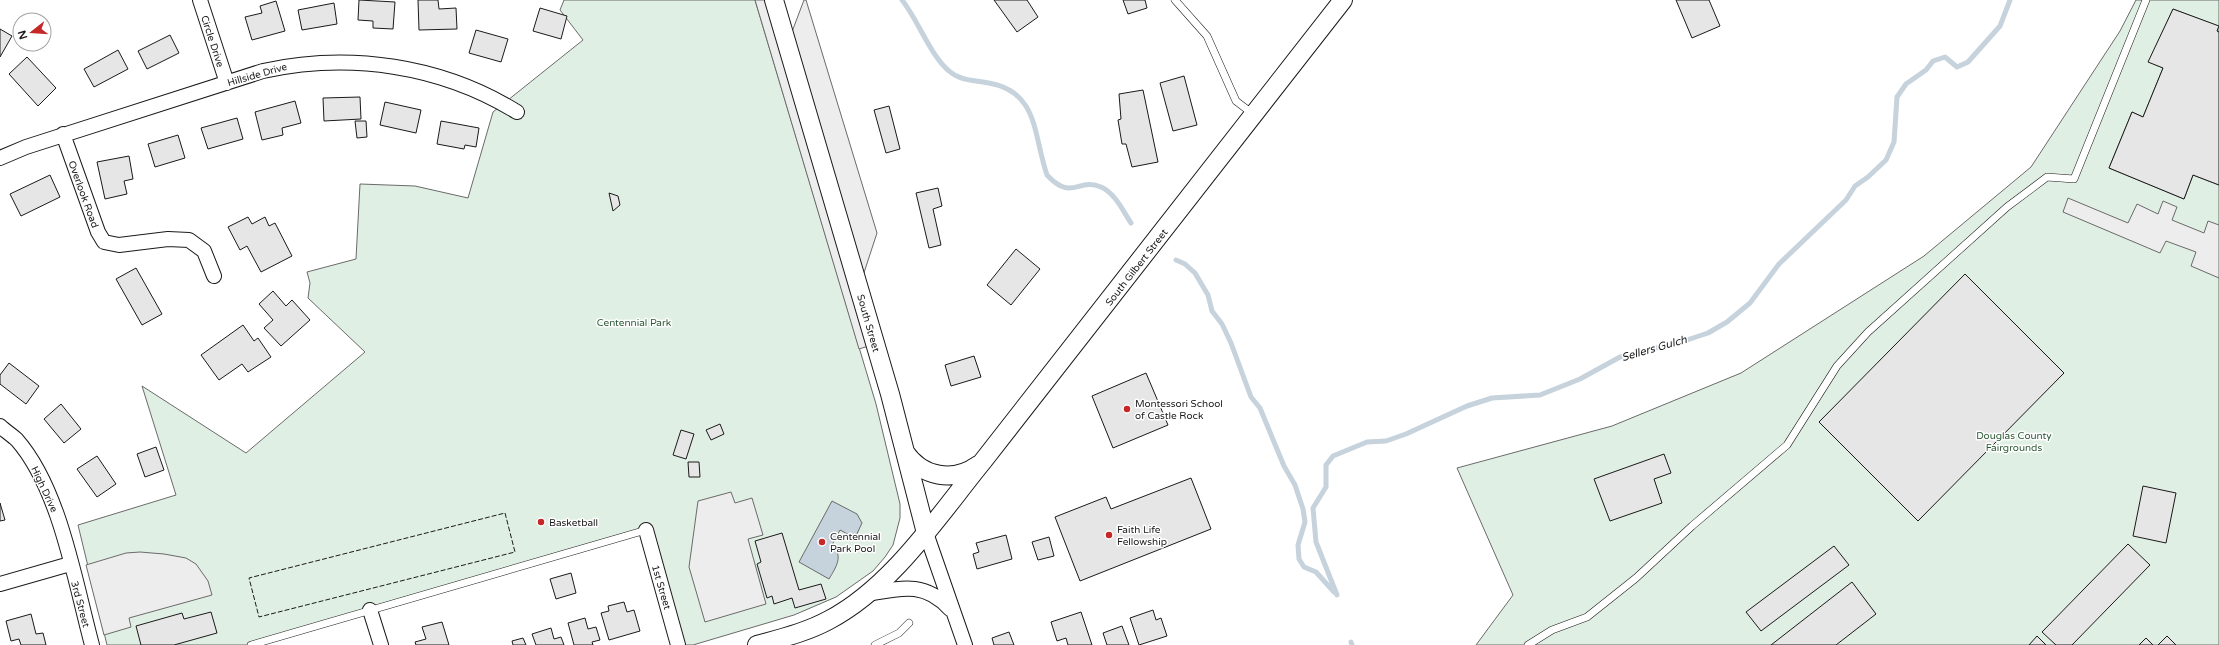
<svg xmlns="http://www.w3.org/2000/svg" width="2219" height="645" viewBox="0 0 2219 645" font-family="'Varela Round',sans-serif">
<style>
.green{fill:#e0efe3;stroke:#6a6a6a}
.parking{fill:#ededed;stroke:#6a6a6a}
.water{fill:#c6d2dc;stroke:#6a6a6a}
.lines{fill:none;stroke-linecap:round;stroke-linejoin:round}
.stream{stroke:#c6d2dc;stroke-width:5}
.building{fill:#e6e6e6;stroke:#1a1a1a}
.service-casing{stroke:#1a1a1a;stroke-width:8}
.minor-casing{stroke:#1a1a1a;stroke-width:16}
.tertiary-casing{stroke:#1a1a1a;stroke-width:20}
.service{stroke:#fff;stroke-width:7}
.minor{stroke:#fff;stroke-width:14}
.tertiary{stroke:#fff;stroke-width:18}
.fence{stroke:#1a1a1a;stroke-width:1;stroke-dasharray:5 2;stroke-linecap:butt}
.poi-dot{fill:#c62828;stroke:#fff;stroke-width:1.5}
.labels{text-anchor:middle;stroke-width:3;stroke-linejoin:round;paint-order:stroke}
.street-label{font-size:10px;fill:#1a1a1a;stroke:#fff}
.park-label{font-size:10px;fill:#2b5a34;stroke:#fff}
.poi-label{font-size:10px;fill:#1a1a1a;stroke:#fff;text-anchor:start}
.water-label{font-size:11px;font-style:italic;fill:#1a1a1a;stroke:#fff}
</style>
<rect width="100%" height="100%" fill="#fff"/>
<path class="green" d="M564,0H755L876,404L900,504V518L893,545L885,557L873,571L836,597L794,615L693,645H678L646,530L251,645H107L78,525L176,495L142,386L246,453L365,352L308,298L310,283L307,272L356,259L360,184L415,186L468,198L493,112L583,40L560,10Z
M2136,0H2219V32L2217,31L2218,26L2173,9L2149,62L2163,68L2143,117L2132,112L2109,168L2184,199L2193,175L2219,185V645H1476L1513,595L1457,468L1612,426L1741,373L1924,256L2031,167L2120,31Z"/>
<path class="parking" d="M755,0H774L787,45L804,0H806L877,233L859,288L875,344L859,349Z
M2068,198L2128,223L2137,204L2158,214L2163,201L2177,207L2172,220L2204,233L2208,221L2219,225V278L2191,266L2196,252L2166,241L2160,253L2063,212Z
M731,492L735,503L752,498L763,535L748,539L766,604L705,622L689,567L698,501Z
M140,552L164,554L186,558L196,564L208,581L212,595L129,618L131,627L104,635L86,565L126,553Z"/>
<path class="water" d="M832,501L857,514L862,523L855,538L840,530L832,545C844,556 836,567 829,579L799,562Z"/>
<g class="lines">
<path class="stream" d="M902,0C918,20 930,55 949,71C960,81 975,80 989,83C1039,92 1033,135 1047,175C1072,202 1078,177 1101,187C1115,193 1123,211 1131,223
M1176,260L1185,264L1195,273L1208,295L1212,311L1222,324L1231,343L1251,397L1260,408L1284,466L1295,485L1303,509L1305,522L1298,545L1299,559L1304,567L1316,572L1334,592
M1337,595L1316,542L1313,508L1326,487V465L1333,456L1367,442L1386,441L1406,434L1467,406L1492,398L1540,395L1580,379L1620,357L1684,341L1708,333L1727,322L1750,303L1779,264L1846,200L1855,186L1868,177L1886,160L1894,142L1897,97L1906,84L1926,70L1933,61L1945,57L1957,67L1968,62L2000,26L2010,0
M1351,642L1352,645"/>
</g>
<path class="building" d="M359,0L395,2L393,29L373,28V21L358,20Z
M418,0H438L439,9L456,8L457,29L419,30Z
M994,0H1027L1038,17L1017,32Z
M1123,0H1145L1147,8L1128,14Z
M1676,0H1709L1720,26L1692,38Z
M276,1L285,31L252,40L245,17L262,13L260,6Z
M334,3L337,24L302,30L298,10Z
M540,8L567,16L561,39L533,31Z
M2173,9L2219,26L2217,31L2219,32V185L2193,175L2184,199L2109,168L2132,112L2143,117L2163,68L2148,62Z
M0,29L12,36L0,57Z
M476,30L508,39L501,62L469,53Z
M170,35L179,53L147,69L138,51Z
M118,50L128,69L94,87L84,69Z
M27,57L56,88L38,106L9,74Z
M1184,76L1197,125L1173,131L1160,83Z
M1143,90L1158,162L1132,167L1126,144H1122L1118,120L1121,119L1119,94Z
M360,97L361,119L324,121L323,98Z
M295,101L301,123L282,128L283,135L262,140L255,112Z
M385,102L421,110L416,133L380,125Z
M889,106L900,149L886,153L874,110Z
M237,118L243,139L208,149L201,128Z
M355,121H366L367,137L357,138Z
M441,121L479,128L476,147L465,145L464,149L437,144Z
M178,135L185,158L155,167L148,144Z
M129,156L133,179L124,181L127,194L105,199L97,162Z
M50,175L60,197L21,216L10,194Z
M938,188L942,206L933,209L941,245L929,248L916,193Z
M609,193L618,196L620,205L613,211Z
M248,217L252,224L265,217L269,226L275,223L292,256L261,272L247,246L240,250L228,227Z
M1016,249L1040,269L1011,305L987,285Z
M136,268L162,314L142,325L116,279Z
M1965,274L2064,373L1918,521L1819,422Z
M273,291L286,306L292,300L310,320L281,346L264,328L273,320L259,304Z
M243,325L254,341L258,338L271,357L248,372L242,364L219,380L201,355Z
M974,356L981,377L951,386L945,365Z
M9,363L39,386L26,404L0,384V375Z
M1146,373L1168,425L1113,448L1092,396Z
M61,404L81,429L64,443L44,419Z
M720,424L724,434L711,440L706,430Z
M681,430L694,434L686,459L673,455Z
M156,447L164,470L145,477L137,454Z
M1664,454L1671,473L1654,479L1662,503L1610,521L1594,479Z
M97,456L116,484L97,497L77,469Z
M688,462H699L700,477H689Z
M1191,478L1211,529L1080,581L1055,517L1106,497L1111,509Z
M2143,486L2176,493L2166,543L2133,536Z
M0,503L5,520L0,521Z
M782,533L799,590L821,584L826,599L795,608L792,598L774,604L772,596L767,598L757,564L761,562L755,541Z
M1006,535L1012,559L977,569L973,554L979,552L976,543Z
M1049,537L1054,556L1038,560L1032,542Z
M2128,544L2150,565L2072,645H2056L2042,632Z
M1834,546L1849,565L1761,631L1746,612Z
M571,573L576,593L556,599L550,579Z
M1852,582L1876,614L1836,645H1771Z
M624,602L627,612L634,610L640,631L609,640L601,613L609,611L608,606Z
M1153,610L1156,620L1161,618L1167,636L1139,645L1130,618Z
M211,612L217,633L174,645H141L136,626L182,613L184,619Z
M1081,612L1092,645H1068L1066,638L1057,641L1051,622Z
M31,614L36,634L43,633L46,645H21L19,639L11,641L6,621Z
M585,618L588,629L596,627L600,640L592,642L593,645H574L568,623Z
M442,622L449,645H416L415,642L426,639L422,627Z
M1122,626L1129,645H1107L1103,633Z
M551,628L554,639L561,637L564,645H536L532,634Z
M1009,632L1014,645H994L992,638Z
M2037,636L2046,645H2029Z
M2167,636L2176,645H2158Z
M523,638L526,645H513L512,641Z
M2146,638L2153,645H2139Z"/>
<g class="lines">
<defs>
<path id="service" d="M1175,0L1207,36L1236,101L1253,114
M251,645L646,530
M875,645L899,633L909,623
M1528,645L1552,630L1587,617L1636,578L1692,526L1787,445L1837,366L1868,332L2007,207L2047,177L2074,179L2146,0"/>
<path id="minor" d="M200,0L227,83
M63,134L98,232L104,242L119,245L168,239L189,240L204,251L214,276
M0,158L26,147L263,71C349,52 441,65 517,112
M0,426C5,431 12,435 17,440C60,489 75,582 92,645
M646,530L678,645
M926,533L965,645
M0,584L70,564
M868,594C901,588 925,581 950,609
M370,610L381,645"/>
<path id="tertiary" d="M774,0L890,394L926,533
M905,452C922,477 953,483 978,465
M757,645C782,638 807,632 829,620C892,587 939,515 983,461L1343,0"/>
</defs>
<use href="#service" class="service-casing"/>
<use href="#minor" class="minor-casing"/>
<use href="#tertiary" class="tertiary-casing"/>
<use href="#service" class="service"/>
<use href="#minor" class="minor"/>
<use href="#tertiary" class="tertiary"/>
<path class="fence" d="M505,513L515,552L259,617L249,578Z"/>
</g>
<g class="poi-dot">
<circle cx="1127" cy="409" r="4"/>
<circle cx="541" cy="522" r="4"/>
<circle cx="1109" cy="535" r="4"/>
<circle cx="822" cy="542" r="4"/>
</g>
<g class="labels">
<g class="street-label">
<text transform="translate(213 41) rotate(72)" y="4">Circle Drive</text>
<text transform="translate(257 74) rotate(-16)" y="4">Hillside Drive</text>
<text transform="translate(84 194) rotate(70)" y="4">Overlook Road</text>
<text transform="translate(1136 267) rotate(-52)" y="4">South Gilbert Street</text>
<text transform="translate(869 323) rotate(74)" y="4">South Street</text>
<text transform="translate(45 489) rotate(65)" y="4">High Drive</text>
<text transform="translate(662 587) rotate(74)" y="4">1st Street</text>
<text transform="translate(81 604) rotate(75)" y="4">3rd Street</text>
</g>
<g class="park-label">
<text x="634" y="326">Centennial Park</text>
<text x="2014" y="439">Douglas County<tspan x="2014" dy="12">Fairgrounds</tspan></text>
</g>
<g class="poi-label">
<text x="1135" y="407">Montessori School<tspan x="1135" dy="12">of Castle Rock</tspan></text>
<text x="549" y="526">Basketball</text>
<text x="1117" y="533">Faith Life<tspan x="1117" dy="12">Fellowship</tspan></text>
<text x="830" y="540">Centennial<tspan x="830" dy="12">Park Pool</tspan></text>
</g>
<g class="water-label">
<text transform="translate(1654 348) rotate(-16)" y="4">Sellers Gulch</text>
</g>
</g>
<g transform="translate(32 32) rotate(253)"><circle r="19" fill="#ffffff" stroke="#a3a3a3"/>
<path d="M0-3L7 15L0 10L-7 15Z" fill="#c62828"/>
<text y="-6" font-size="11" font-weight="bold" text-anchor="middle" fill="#1a1a1a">N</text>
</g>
</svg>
